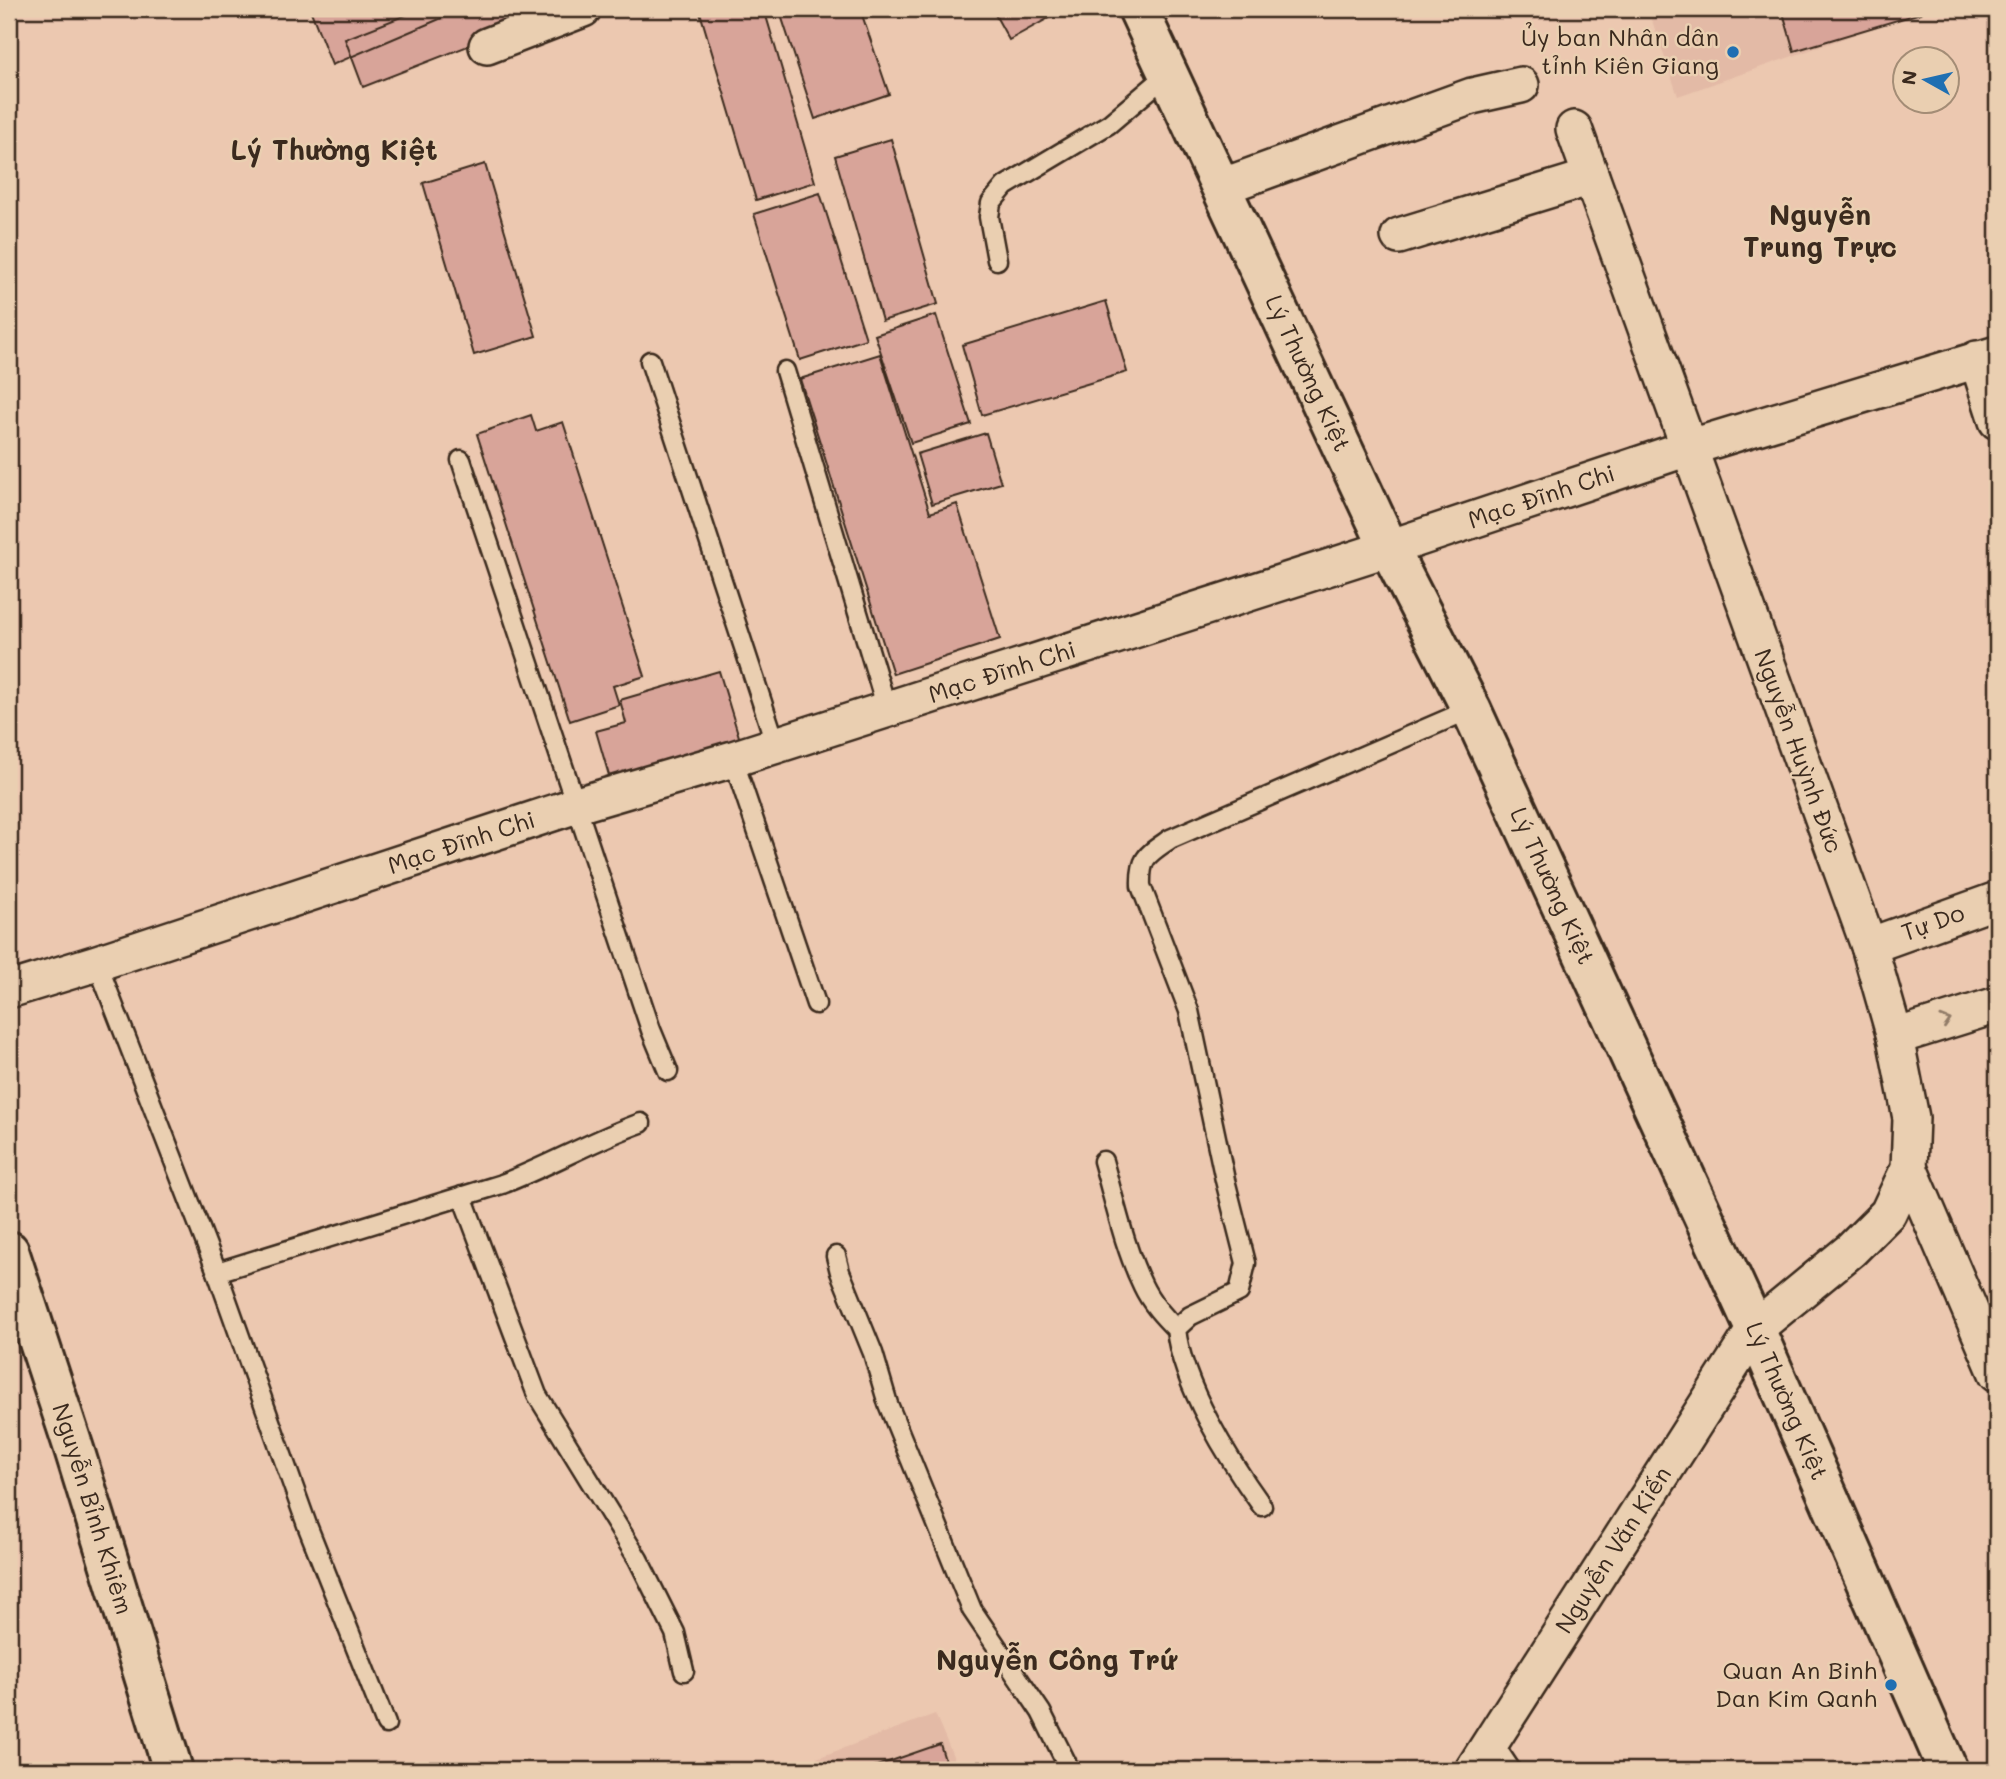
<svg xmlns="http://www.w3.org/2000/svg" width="2006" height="1779" viewBox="0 0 2006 1779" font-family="Mali,sans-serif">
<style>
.built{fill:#e3baa6}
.building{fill:#d8a499;stroke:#3b2a1e;stroke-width:2}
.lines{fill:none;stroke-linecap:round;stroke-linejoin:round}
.service-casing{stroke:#3b2a1e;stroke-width:23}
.minor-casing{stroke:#3b2a1e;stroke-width:40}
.tertiary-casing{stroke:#3b2a1e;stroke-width:44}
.secondary-casing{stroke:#3b2a1e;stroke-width:44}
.service{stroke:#eacfb1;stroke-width:18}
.minor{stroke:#eacfb1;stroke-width:35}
.tertiary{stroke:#eacfb1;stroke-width:38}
.secondary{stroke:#eacfb1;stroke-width:38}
.oneway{stroke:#927c68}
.poi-dot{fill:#1f6fb2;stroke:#eacfb1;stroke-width:2.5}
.labels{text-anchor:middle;stroke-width:5;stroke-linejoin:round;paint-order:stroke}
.poi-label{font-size:24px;fill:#3b2a1e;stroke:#eacfb1;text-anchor:end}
.street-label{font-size:24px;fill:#3b2a1e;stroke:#eacfb1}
.quarter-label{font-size:28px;font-weight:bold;fill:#3b2a1e;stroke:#eacfb1}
</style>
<rect width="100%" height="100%" fill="#ecc8b0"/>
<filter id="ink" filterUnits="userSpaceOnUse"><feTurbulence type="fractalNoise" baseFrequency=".0143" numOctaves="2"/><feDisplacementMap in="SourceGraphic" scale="14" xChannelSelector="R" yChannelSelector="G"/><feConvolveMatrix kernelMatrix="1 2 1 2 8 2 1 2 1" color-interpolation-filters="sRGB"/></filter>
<g filter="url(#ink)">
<path class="built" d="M1648,9H1928L1678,96Z
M935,1714L959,1770H785Z"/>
<path class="building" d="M310,9H463L332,65Z
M421,9H563L363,87L345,39Z
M699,9H764L815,182L756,200Z
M779,9H860L889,94L815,119Z
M992,9H1065L1009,40Z
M1782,9H1919L1921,13L1794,51Z
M891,139L938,304L882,321L835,156Z
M485,164L536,336L474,355L423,183Z
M820,193L866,339L800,360L754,214Z
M1106,301L1127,372L982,415L962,345Z
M936,315L971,424L911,443L875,335Z
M880,354L930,513L957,504L1000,639L893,674L800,379Z
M531,415L536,431L563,422L645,676L613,686L619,705L570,721L477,434Z
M986,433L1001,483L932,504L917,454Z
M719,671L740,740L610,779L596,731L626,723L620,700Z
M940,1744L948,1770H865Z"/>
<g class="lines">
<defs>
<path id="service" d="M997,260L989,217L991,203L1005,186L1109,124L1168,74
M650,361L776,745
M785,371L887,709
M461,460L651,1030L668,1071
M733,759L816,1004
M97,963L217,1272L307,1525L386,1724
M1103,1161C1115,1202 1124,1247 1143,1286C1151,1303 1163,1316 1176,1329
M462,1196L537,1395L638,1559L675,1633L684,1671
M836,1256L840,1272L873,1353L888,1404L972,1610L1041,1712L1070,1770
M217,1272L502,1184C549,1166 593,1140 641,1123
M1262,1506C1229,1460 1182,1385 1176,1329L1190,1316L1239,1292L1246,1263L1225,1180L1189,1011L1141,886C1140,857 1147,855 1170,839L1471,709
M1491,1740L1511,1770"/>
<g id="minor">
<path d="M487,46L583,9"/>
<path d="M1221,187L1472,96L1521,85"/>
<path d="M1399,236L1591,177"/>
<path d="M1977,359L1997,421"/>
<path id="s1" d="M1869,946L1997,900"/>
<path id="s2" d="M9,990L97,963L577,805L733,759L1389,548L1688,448L1997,354"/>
<path d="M1895,1037L1997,1005"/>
<path d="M1909,1168L1997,1373"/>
<path id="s3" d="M1473,1770L1755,1329L1851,1250L1888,1213L1909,1168L1911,1118L1895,1037L1869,946L1574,129"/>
</g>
<g id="tertiary">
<path id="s4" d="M9,1251L74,1449L173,1770"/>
</g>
<g id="secondary">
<path id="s5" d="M1138,9L1389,548L1471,709L1755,1329L1948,1770"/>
</g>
</defs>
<use href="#service" class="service-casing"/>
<use href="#minor" class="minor-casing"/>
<use href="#tertiary" class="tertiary-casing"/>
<use href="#secondary" class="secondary-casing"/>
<use href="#service" class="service"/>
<use href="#minor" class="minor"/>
<use href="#tertiary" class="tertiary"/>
<use href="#secondary" class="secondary"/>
</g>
<defs><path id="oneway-chevron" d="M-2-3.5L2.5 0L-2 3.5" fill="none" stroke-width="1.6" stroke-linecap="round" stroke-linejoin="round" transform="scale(1.75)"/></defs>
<use class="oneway" href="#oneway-chevron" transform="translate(1946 1021) rotate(-17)"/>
</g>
<g class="poi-dot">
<circle cx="1733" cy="52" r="7"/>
<circle cx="1891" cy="1685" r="7"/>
</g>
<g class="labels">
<g class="poi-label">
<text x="1719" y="46">Ủy ban Nhân dân<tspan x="1719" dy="28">tỉnh Kiên Giang</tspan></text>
<text x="1877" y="1679">Quan An Binh<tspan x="1877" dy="28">Dan Kim Qanh</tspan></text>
</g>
<g class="street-label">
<text dy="8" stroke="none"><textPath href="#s5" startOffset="402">Lý Thường Kiệt</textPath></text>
<text dy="8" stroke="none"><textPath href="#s2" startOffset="1610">Mạc Đĩnh Chi</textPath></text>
<text dy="8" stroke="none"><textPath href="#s2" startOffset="1043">Mạc Đĩnh Chi</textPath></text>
<text transform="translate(1798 751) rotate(70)" y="8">Nguyễn Huỳnh Đức</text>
<text dy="8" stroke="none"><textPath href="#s2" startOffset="476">Mạc Đĩnh Chi</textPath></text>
<text dy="8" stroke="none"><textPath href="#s5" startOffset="970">Lý Thường Kiệt</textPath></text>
<text dy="8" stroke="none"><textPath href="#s1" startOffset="68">Tự Do</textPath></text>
<text dy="8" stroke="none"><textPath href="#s5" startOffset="1536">Lý Thường Kiệt</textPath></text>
<text dy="8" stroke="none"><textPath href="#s4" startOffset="271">Nguyễn Bỉnh Khiêm</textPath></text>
<text dy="8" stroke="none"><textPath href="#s3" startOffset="261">Nguyễn Văn Kiến</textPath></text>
</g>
<g class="quarter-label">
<text x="334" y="160">Lý Thường Kiệt</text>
<text x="1820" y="225">Nguyễn<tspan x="1820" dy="32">Trung Trực</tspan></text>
<text x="1056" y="1670">Nguyễn Công Trứ</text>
</g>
</g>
<rect width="2006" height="1779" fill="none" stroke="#eacfb1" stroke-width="35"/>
<rect x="18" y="18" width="1971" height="1744" fill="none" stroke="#3b2a1e" stroke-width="2.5" filter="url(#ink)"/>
<g transform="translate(1926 80) rotate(278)"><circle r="33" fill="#eacfb1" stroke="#a48d76" stroke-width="2"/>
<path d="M0-5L12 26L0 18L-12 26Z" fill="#1f6fb2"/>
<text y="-10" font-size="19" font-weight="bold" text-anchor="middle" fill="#3b2a1e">N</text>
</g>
</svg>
